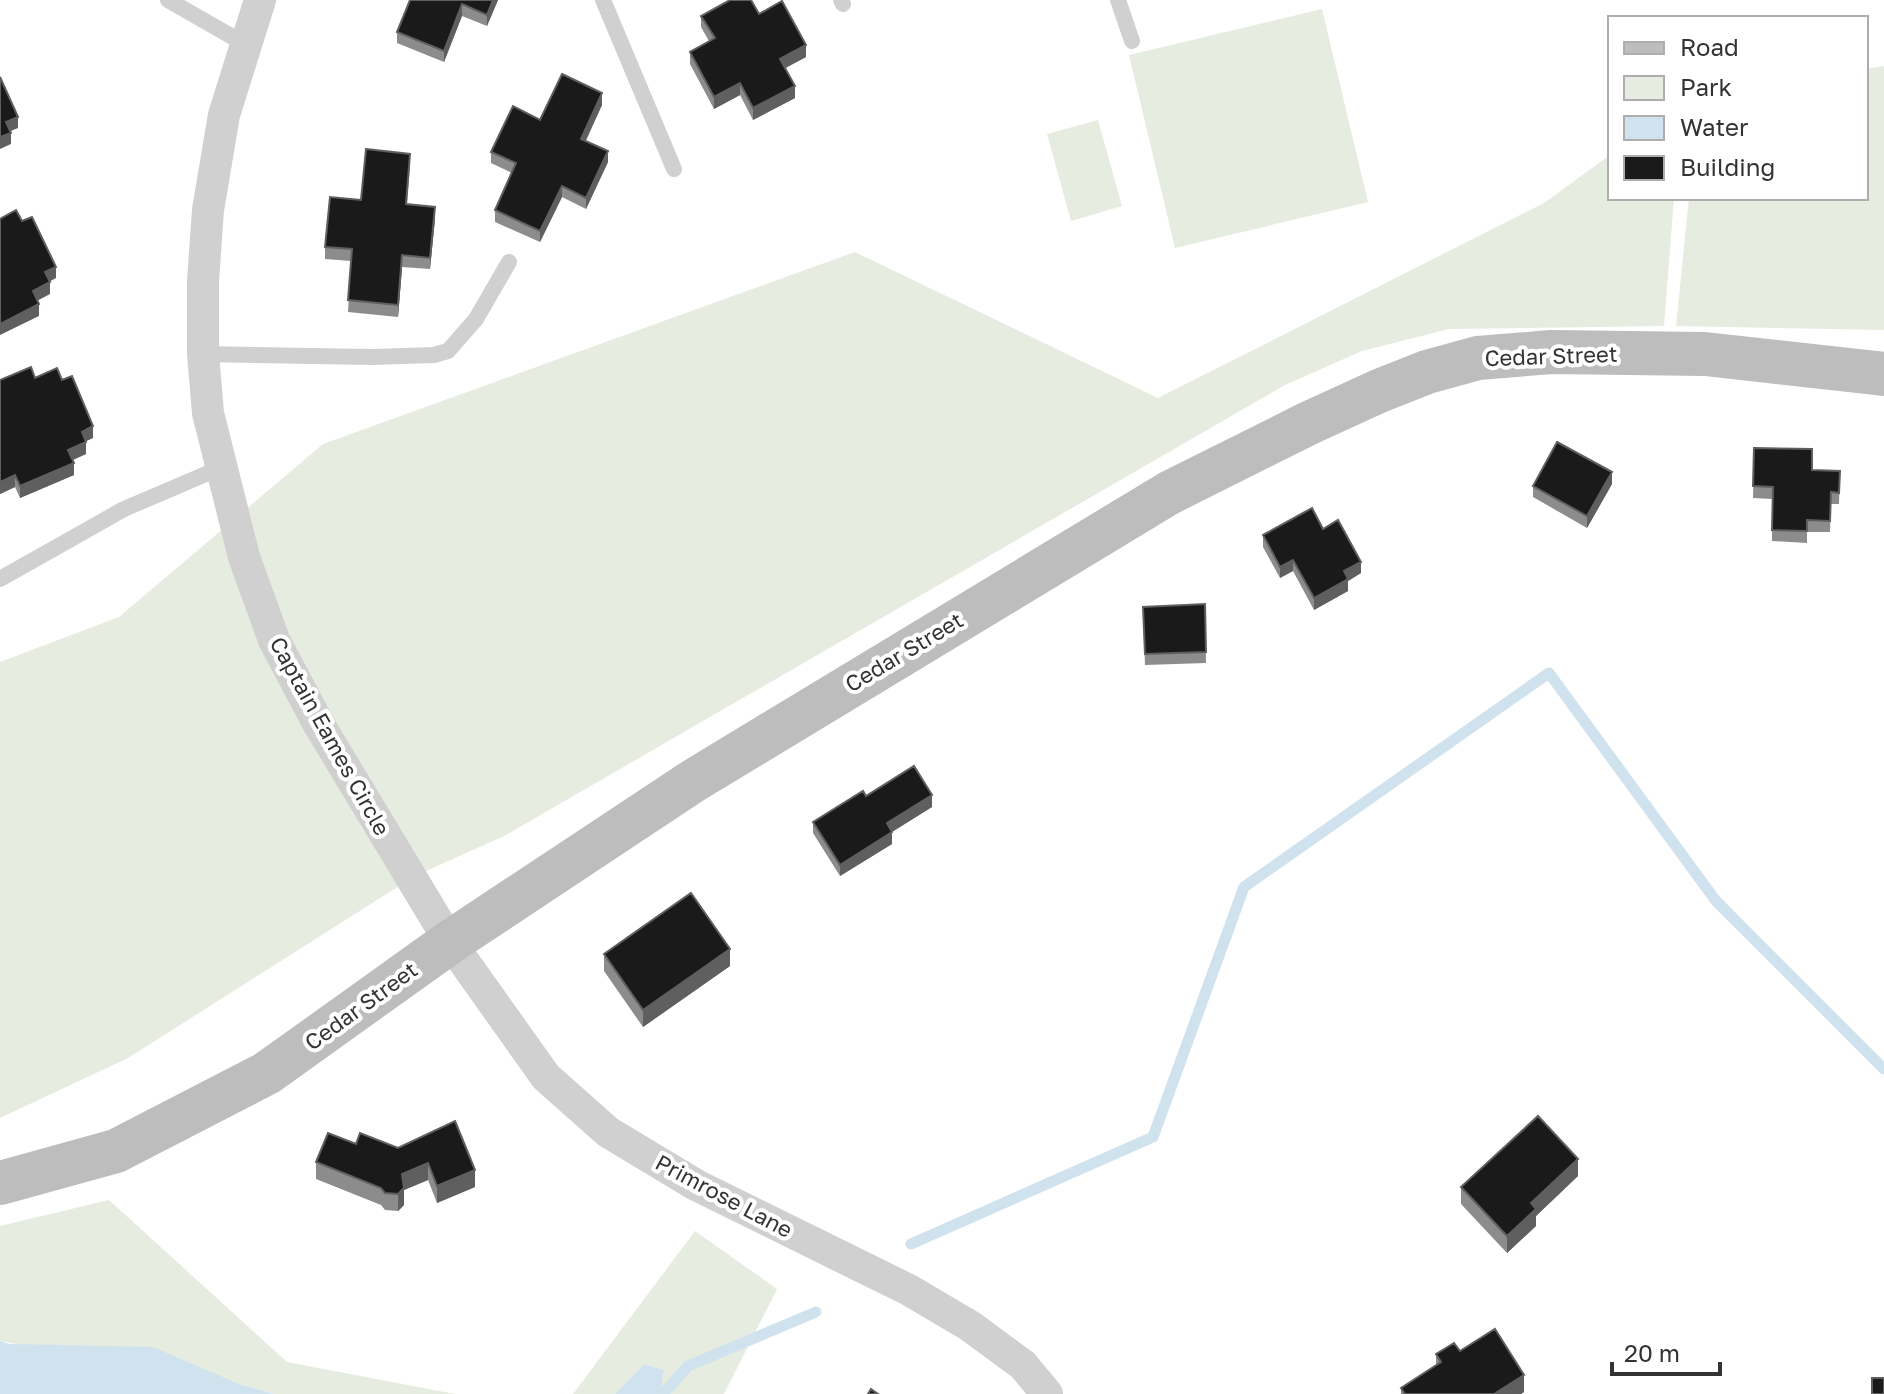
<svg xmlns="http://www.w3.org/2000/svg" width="1884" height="1394" viewBox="0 0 1884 1394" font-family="'Golos Text',sans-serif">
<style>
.green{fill:#e6ecdf}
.water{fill:#cfe2ee}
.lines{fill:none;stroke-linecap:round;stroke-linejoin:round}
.stream{stroke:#cfe2ee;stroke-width:11}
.lane{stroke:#d0d0d0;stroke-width:16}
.street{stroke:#d0d0d0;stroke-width:32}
.secondary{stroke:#bdbdbd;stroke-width:44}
.wall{fill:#8c8c8c}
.shaded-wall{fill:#5f5f5f}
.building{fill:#1a1a1a;stroke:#5f5f5f;stroke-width:2}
.labels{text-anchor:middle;stroke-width:8;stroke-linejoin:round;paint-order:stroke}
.street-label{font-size:22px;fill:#333;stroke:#fff}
</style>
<rect width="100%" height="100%" fill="#fff"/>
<path class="green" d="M1322,9L1368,202L1175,248L1129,55Z
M1884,66V330L1676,326L1689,198H1866V69Z
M1098,120L1122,206L1071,221L1047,134Z
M1610,155V198H1674L1664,326L1449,329L1362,351L1285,385L504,836L415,876L128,1058L0,1118V662L119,617L323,444L855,252L1158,398L1544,203Z
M109,1200L287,1362L455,1394H274L239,1384L0,1341V1226Z
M695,1231L777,1289L724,1394H660L664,1370L644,1364L615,1394H573Z"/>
<path class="water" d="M0,1341L10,1344L153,1347L239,1384L274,1394H0Z
M644,1364L664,1370L660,1394H615Z"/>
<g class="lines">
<path class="stream" d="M911,1244L1153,1137L1244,887L1549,673L1716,901L1884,1069
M663,1394L688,1366L816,1312"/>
<path class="lane" d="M168,0L245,44
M603,0L674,169
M841,0L843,4
M1118,0L1132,41
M203,354L372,357L434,355L448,351L476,319L509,262
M0,579L124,509L220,468"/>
<path class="street" d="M260,0L224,115L208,210L203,281V354L208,413L244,557L274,640L318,723L450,942L546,1077L608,1132L696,1185L909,1290L970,1326L1023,1365L1047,1394"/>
<path class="secondary" d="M0,1183L116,1151L267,1073L450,942L693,781L1169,493L1309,423L1379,391L1427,372L1478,358L1551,352L1705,354L1884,374"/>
</g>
<path class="wall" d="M410,0H498L487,26L462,16L444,62L397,43V32Z
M759,14L806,57L785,68L795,98L753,120L740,95L714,109L690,64V52L709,41L701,27V16Z
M602,105L586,141L608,162L586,209L562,197L540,242L495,222V210L512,173L491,163V152L540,120Z
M410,166L407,204L435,219L430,269L402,267L398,317L348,312L351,261L325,259V247L361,200Z
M35,378L62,380L93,438L86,441V454L73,460L74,475L20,498L15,487L0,494V380Z
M1754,448L1812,470L1840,471L1839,504H1831L1830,532H1807V543L1772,541V499L1753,498Z
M1612,484L1587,528L1533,497V486Z
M1323,529L1361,573L1348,581V591L1314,610L1293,571L1280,578L1263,547V535Z
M1205,604L1206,663L1145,665L1143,607Z
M866,796L932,807L892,832V844L840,876L813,833V822Z
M604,954L730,966L643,1027L604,971Z
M360,1133L475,1187L437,1203L428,1180L404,1190V1205L398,1211L385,1210L381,1205L316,1179V1162L356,1144Z
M1578,1176L1536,1216V1226L1507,1253L1461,1204V1187Z
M1460,1351L1524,1392L1521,1394H1401V1388L1436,1365V1354Z"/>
<path class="shaded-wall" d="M493,0H498L487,26V15Z
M462,4V16L444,62V51Z
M806,45V57L780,71V59Z
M740,83V95L714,109V97Z
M795,86V98L753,120V108Z
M602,93V105L581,150V139Z
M18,117V128L6,133V122Z
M11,133V144L0,149V137Z
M608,151V162L586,209V198Z
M562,186V197L540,242V231Z
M435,207V219L430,269V258Z
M402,255V267L398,317V305Z
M56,267V278L45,284V272Z
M50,282V294L33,303V291Z
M39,304V316L0,335V324Z
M93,426V438L82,443V432Z
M86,442V454L68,462V450Z
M74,463V475L20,498V486Z
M1612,472V484L1587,528V516Z
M15,475V487L0,494V482Z
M1293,560V571L1280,578V567Z
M1361,562V573L1348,581V591L1314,610V598L1344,571Z
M932,795V807L887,835V823Z
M892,832V844L840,876V865Z
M730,949V966L643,1027V1010Z
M1578,1159V1176L1536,1216V1226L1507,1253V1236L1531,1203Z
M428,1163V1180L404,1190V1205L398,1211V1194L402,1174Z
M475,1170V1187L437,1203V1186Z
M1524,1375V1392L1521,1394H1494Z"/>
<path class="building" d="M410,0H493L487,15L462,4L444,51L397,32Z
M730,0H751L759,14L782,1L806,45L780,59L795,86L753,108L740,83L714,97L690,52L715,38L701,16Z
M562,74L602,93L581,139L608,151L586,198L562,186L540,231L495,210L516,163L491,152L513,106L540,120Z
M0,77L18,117L6,122L11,133L0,137Z
M366,149L410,154L406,204L435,207L430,258L402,255L398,305L348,300L352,249L325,247L330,197L361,200Z
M16,210L22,221L32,217L56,267L45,272L50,282L33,291L39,304L0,324V219Z
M31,367L35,378L57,368L62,380L72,376L93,426L82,432L86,442L68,450L74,463L20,486L15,475L0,482V380Z
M1557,442L1612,472L1587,516L1533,486Z
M1754,448L1812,449V470L1840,471L1839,493L1831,492L1830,521L1807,520V531L1772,530L1773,487L1753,486Z
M1312,508L1323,529L1338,520L1361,562L1344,571L1348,579L1314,598L1293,560L1280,567L1263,535Z
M1205,604L1206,652L1145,654L1143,607Z
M914,766L932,795L887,823L892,832L840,865L813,822L863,791L866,796Z
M691,893L730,949L643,1010L604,954Z
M1538,1116L1578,1159L1531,1203L1536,1209L1507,1236L1461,1187Z
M455,1121L475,1170L437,1186L428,1163L402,1174L404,1188L398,1194L385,1193L381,1188L316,1162L328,1133L356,1144L360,1133L398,1148Z
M1495,1329L1524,1375L1494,1394H1405L1401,1388L1441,1362L1436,1354L1454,1343L1460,1351Z
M1872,1378H1884V1394H1872Z
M871,1389L878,1394H868Z"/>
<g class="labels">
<g class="street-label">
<text transform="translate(1551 356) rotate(-2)" y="8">Cedar Street</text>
<text transform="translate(904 652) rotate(-31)" y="8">Cedar Street</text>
<text transform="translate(330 736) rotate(61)" y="8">Captain Eames Circle</text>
<text transform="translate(361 1006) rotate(-36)" y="8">Cedar Street</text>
<text transform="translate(724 1196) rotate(28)" y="8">Primrose Lane</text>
</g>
</g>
<rect x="1608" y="16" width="260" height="184" fill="#ffffff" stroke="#adadad" stroke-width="2"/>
<rect x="1624" y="42" width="40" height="12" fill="#bdbdbd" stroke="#adadad" stroke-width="2"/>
<text x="1680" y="56" font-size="24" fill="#333333">Road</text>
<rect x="1624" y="76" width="40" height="24" fill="#e6ecdf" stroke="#adadad" stroke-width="2"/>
<text x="1680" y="96" font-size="24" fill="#333333">Park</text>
<rect x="1624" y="116" width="40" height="24" fill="#cfe2ee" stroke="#adadad" stroke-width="2"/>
<text x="1680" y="136" font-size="24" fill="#333333">Water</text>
<rect x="1624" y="156" width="40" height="24" fill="#1a1a1a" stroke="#adadad" stroke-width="2"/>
<text x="1680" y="176" font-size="24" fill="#333333">Building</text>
<path d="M1612 1362v12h108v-12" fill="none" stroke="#333333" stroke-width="4"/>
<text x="1624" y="1362" font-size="24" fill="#333333" stroke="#ffffff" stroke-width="6" paint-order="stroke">20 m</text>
</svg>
